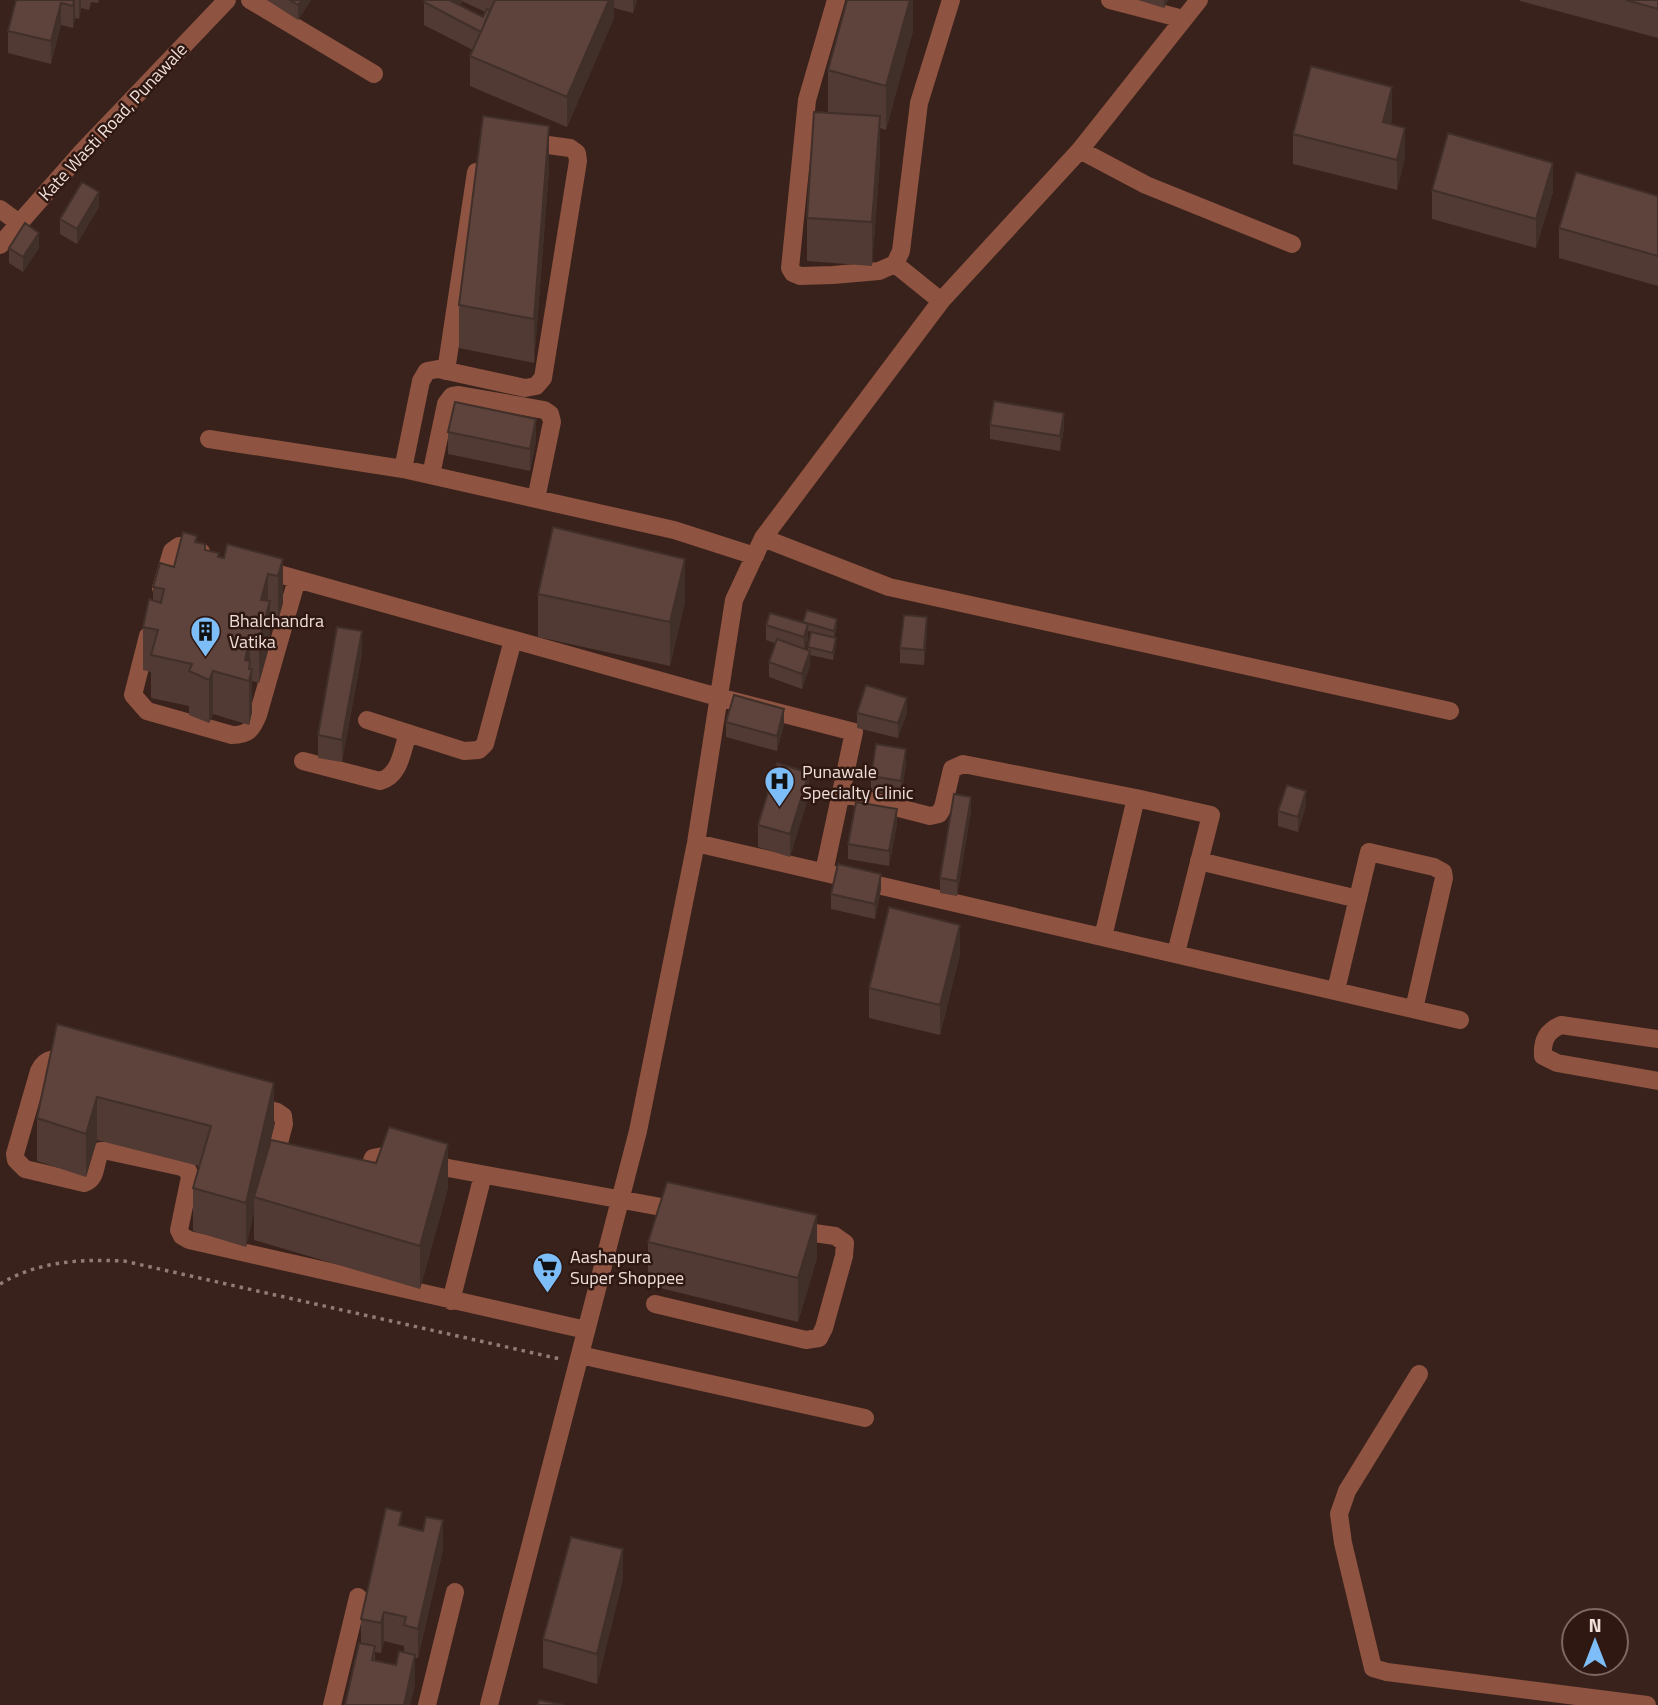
<svg xmlns="http://www.w3.org/2000/svg" width="1658" height="1705" viewBox="0 0 1658 1705" font-family="'Titillium Web',sans-serif">
<style>
.lines{fill:none;stroke-linecap:round;stroke-linejoin:round}
.path{stroke:#907c76;stroke-width:3.5;stroke-dasharray:3.5 5;stroke-linecap:butt}
.minor{stroke:#8e5341;stroke-width:18}
.wall{fill:#503a33;fill-rule:evenodd}
.shaded-wall{fill:#412f29}
.building{fill:#5d433b;stroke:#412f29;stroke-width:2}
.labels{text-anchor:middle;stroke-width:5;stroke-linejoin:round;paint-order:stroke}
.street-label{font-size:18px;fill:#efded9;stroke:#2f1811}
.poi-label{font-size:18px;fill:#efded9;stroke:#2f1811;text-anchor:start}
</style>
<rect width="100%" height="100%" fill="#39221b"/>
<g class="lines">
<path class="path" d="M0,1284C38,1261 81,1259 124,1261L560,1359"/>
<path class="minor" d="M250,0L374,74
M836,0L807,100L790,268L793,273L800,276L833,275L879,271L895,264
M1110,0L1183,19
M1080,150L1146,185L1292,244
M0,209L19,223
M0,245L82,152L227,0
M941,301L895,264L901,251L919,103L951,0
M446,371L476,172
M209,439L403,469L674,530L755,556
M403,469L421,381L427,371L438,369L525,388L536,386L543,378L578,161L577,153L570,148L526,142
M431,475L446,404L452,396L459,395L544,410L550,414L552,422L536,499
M763,538L889,587L1450,711
M261,569L718,697L854,732L824,872
M161,588L172,551L179,546L201,552
M148,636L133,695L147,711L232,735C248,735 252,730 258,715L297,579
M367,720L464,751L479,750L485,744L513,640
M303,761L380,781C400,776 402,751 408,733
M841,793L930,816L939,814L943,807L952,769L963,764L1136,798L1211,815L1176,953
M696,843L1460,1020
M1199,861L1358,899
M1103,937L1136,798
M1336,990L1369,852L1434,867L1443,872L1444,878L1414,1009
M1658,1039L1561,1025C1547,1031 1542,1040 1543,1056L1557,1063L1658,1081
M72,1061C57,1058 46,1056 39,1071L15,1154L16,1160L25,1169L84,1183C98,1179 94,1162 101,1151H108L182,1167L188,1171L190,1177L179,1230L182,1236L189,1240L586,1330
M252,1105L277,1112L283,1116L284,1124L274,1162
M364,1184L373,1158L383,1156L683,1211
M451,1301L483,1175
M655,1304L806,1340L819,1338L824,1328L844,1256L845,1243L835,1236L793,1230
M580,1355L865,1418
M1419,1374L1347,1491L1339,1514L1343,1543L1373,1668L1387,1672L1647,1705
M332,1705L358,1597
M427,1705L455,1592
M489,1705L638,1131L696,843L734,600L763,538L941,301L1080,150L1199,0"/>
</g>
<path class="wall" d="M16,0H99L98,3L91,2L89,10L81,8L79,19L75,18L73,28L61,25L51,64L8,53V31Z
M267,0H311L298,20Z
M425,0H637L633,13L614,8V18L567,127L470,86V56L473,50L424,25V2ZM462,1L485,12L483,17L460,6Z
M913,0V31L886,130L880,128V160L872,266L807,261V218L828,113V70Z
M1138,0H1168L1164,8Z
M1520,0H1658V38L1520,1Z
M1392,117L1391,124L1405,157L1397,190L1293,164V134Z
M549,169L534,363L459,348V305Z
M1432,190L1553,192L1536,248L1432,219Z
M1658,196V286L1559,258V228Z
M99,207L77,244L60,234V219Z
M9,248H39L23,272L9,263Z
M990,425L1064,428L1060,451L990,439Z
M448,432L536,441L530,471L448,454Z
M197,542L205,550L219,557L224,558L283,559V603L278,620L270,618V644L259,683L252,681V712L249,725L213,714L209,723L189,715V706L151,698V672L143,670V627L153,600V587Z
M538,594L685,602L670,666L538,637Z
M803,623L837,626L834,638L836,646L833,660L810,655V666L802,689L769,677V662L775,643L766,640V625ZM808,631L815,633L808,647V650L805,649L808,639Z
M927,632L924,665L900,663V648Z
M362,653L342,762L318,758V735Z
M857,713H907L898,738L857,728Z
M726,722L784,724L777,751L726,737Z
M906,764L901,796L871,791V776Z
M809,795L790,857L758,847V825Z
M1306,806L1298,832L1278,826V811Z
M971,811L957,896L940,893V878Z
M897,824L889,866L848,859V844Z
M881,889L875,919L831,909V894Z
M960,954L940,1035L869,1018V988Z
M57,1024L274,1126L269,1147L448,1188L420,1289L254,1240V1212L246,1247L193,1231V1188L199,1166L97,1140L86,1177L37,1161V1118Z
M648,1242L817,1258L798,1322L648,1285Z
M402,1526L443,1550L418,1658H415V1685L410,1705H345L361,1643V1619ZM384,1641L404,1646V1652L396,1665L375,1660V1652L381,1653Z
M623,1579L597,1684L543,1668V1639Z"/>
<path class="shaded-wall" d="M74,0H75V18L73,28V6Z
M79,0H81V8L79,19Z
M302,0H311L298,20V5Z
M452,0H462L454,18L451,1Z
M609,0H614V18L567,127V97Z
M633,0H637L633,13Z
M910,0H913V31L886,130V86Z
M1164,0H1168L1164,8Z
M61,3V25L51,64V41Z
M1392,87V117L1383,151V122Z
M880,116V160L872,266V222Z
M549,126V169L534,363V319Z
M1405,128V157L1397,190V160Z
M1553,163V192L1536,248V219Z
M99,192V207L77,244V229Z
M39,233V248L23,272V257Z
M1064,413V428L1060,451V436Z
M536,419V441L530,471V449Z
M283,559V603L278,620V576Z
M685,559V602L670,666V622Z
M268,574V607L270,601V644L259,683V640L261,600Z
M927,617V632L924,665V650Z
M837,619V626L834,638V631Z
M808,624V639L804,652V637Z
M362,631V653L342,762V740Z
M250,637V676L252,669V712L249,725V681L245,660Z
M836,638V646L833,660V653Z
M810,651V666L802,689V674Z
M213,671V714L209,723V680Z
M907,698V713L898,738V723Z
M784,709V724L777,751V736Z
M906,749V764L901,796V781Z
M809,773V795L790,857V834Z
M1306,791V806L1298,832V817Z
M971,797V811L957,896V881Z
M897,809V824L889,866V851Z
M881,874V889L875,919V904Z
M960,925V954L940,1035V1005Z
M274,1083V1126L257,1198L254,1197V1212L246,1247V1203Z
M97,1097V1140L86,1177V1134Z
M448,1144V1188L420,1289V1246Z
M817,1215V1258L798,1322V1278Z
M443,1520V1550L418,1658V1629Z
M623,1549V1579L597,1684V1654Z
M384,1612V1641L381,1653V1623Z
M415,1655V1685L410,1705H404Z"/>
<path class="building" d="M16,0H74L73,6L61,3L51,41L8,31Z
M290,0H302L298,5Z
M425,0H452L451,1L483,17L487,9L490,10L481,32L424,2Z
M495,0H609L567,97L470,56Z
M847,0H910L886,86L828,70Z
M1626,0H1658V9Z
M1311,66L1392,87L1383,122L1405,128L1397,160L1293,134Z
M814,112L880,116L872,222L807,218Z
M483,116L549,126L534,319L459,305Z
M1448,133L1553,163L1536,219L1432,190Z
M1576,172L1658,196V256L1559,228Z
M82,182L99,192L77,229L60,219Z
M25,223L39,233L23,257L9,248Z
M994,401L1064,413L1060,436L990,425Z
M455,402L536,419L530,449L448,432Z
M553,527L685,559L670,622L538,594Z
M183,532L197,536L195,542L205,544V550L219,553L218,557L224,558L227,544L283,559L278,576L268,574L261,600L270,601L259,640L250,637L245,660L250,661L249,669H252L249,681L213,671L209,680L189,671L192,664L151,655L158,630L143,627L149,599L161,603L164,589L153,587L160,563L174,567Z
M807,610L837,619L834,631L803,622Z
M770,613L808,624L804,637L766,625Z
M904,615L927,617L924,650L900,648Z
M337,627L362,631L342,740L318,735Z
M811,632L836,638L833,653L808,647Z
M777,639L810,651L802,674L769,662Z
M866,685L907,698L898,723L857,713Z
M734,695L784,709L777,736L726,722Z
M876,744L906,749L901,781L871,776Z
M777,763L809,773L790,834L758,825Z
M1287,785L1306,791L1298,817L1278,811Z
M954,794L971,797L957,881L940,878Z
M856,802L897,809L889,851L848,844Z
M838,864L881,874L875,904L831,894Z
M889,907L960,925L940,1005L869,988Z
M57,1024L274,1083L246,1203L193,1188L211,1126L97,1097L86,1134L37,1118Z
M389,1127L448,1144L420,1246L254,1197L271,1140L376,1163Z
M667,1182L817,1215L798,1278L648,1242Z
M386,1508L402,1512L399,1525L423,1531L426,1517L443,1520L418,1629L404,1625L406,1617L384,1612L381,1623L361,1619Z
M571,1537L623,1549L597,1654L543,1639Z
M359,1643L375,1646L372,1660L396,1665L399,1651L415,1655L404,1705H345Z
M539,1700L564,1705H538Z"/>
<defs>
<symbol id="building-pin" viewBox="-11 -11 22 30"><path d="M0 17L-7.5 6A9.5 9.5 0 1 1 7.5 6Z" fill="#7dbef9" stroke="#2f1811"/><path d="M-4-6H4V6H1V3H-1V6H-4ZM-2.5-4.3h1.7v1.8h-1.7ZM.8-4.3h1.7v1.8H.8ZM-2.5-1h1.7V.8h-1.7ZM.8-1h1.7V.8H.8Z" fill="#111"/></symbol>
<symbol id="hospital-pin" viewBox="-11 -11 22 30"><path d="M0 17L-7.5 6A9.5 9.5 0 1 1 7.5 6Z" fill="#7dbef9" stroke="#2f1811"/><path d="M-5-5h3v3.5h4V-5h3V5h-3V1.5h-4V5h-3Z" fill="#111"/></symbol>
<symbol id="supermarket-pin" viewBox="-11 -11 22 30"><path d="M0 17L-7.5 6A9.5 9.5 0 1 1 7.5 6Z" fill="#7dbef9" stroke="#2f1811"/><path d="M-6-5.5h2.5l.6 2H6L4.5 2H-2.5L-4.4-4H-6ZM-1.5 3.2a1.3 1.3 0 1 0 .1 0ZM3 3.2a1.3 1.3 0 1 0 .1 0Z" fill="#111"/></symbol>
</defs>
<g fill-rule="evenodd">
<use href="#building-pin" x="188" y="614" width="35" height="47"/>
<use href="#hospital-pin" x="762" y="764" width="35" height="47"/>
<use href="#supermarket-pin" x="530" y="1250" width="35" height="47"/>
</g>
<g class="labels">
<g class="street-label">
<text transform="translate(113 122) rotate(-47)" y="6">Kate Wasti Road, Punawale</text>
</g>
<g class="poi-label">
<text x="229" y="627">Bhalchandra<tspan x="229" dy="21">Vatika</tspan></text>
<text x="802" y="778">Punawale<tspan x="802" dy="21">Specialty Clinic</tspan></text>
<text x="570" y="1263">Aashapura<tspan x="570" dy="21">Super Shoppee</tspan></text>
</g>
</g>
<g transform="translate(1595 1642)"><circle r="33" fill="#2f1811" stroke="#7c6761" stroke-width="2"/>
<path d="M0-5L12 26L0 18L-12 26Z" fill="#7dbef9"/>
<text y="-10" font-size="19" font-weight="bold" text-anchor="middle" fill="#efded9">N</text>
</g>
</svg>
